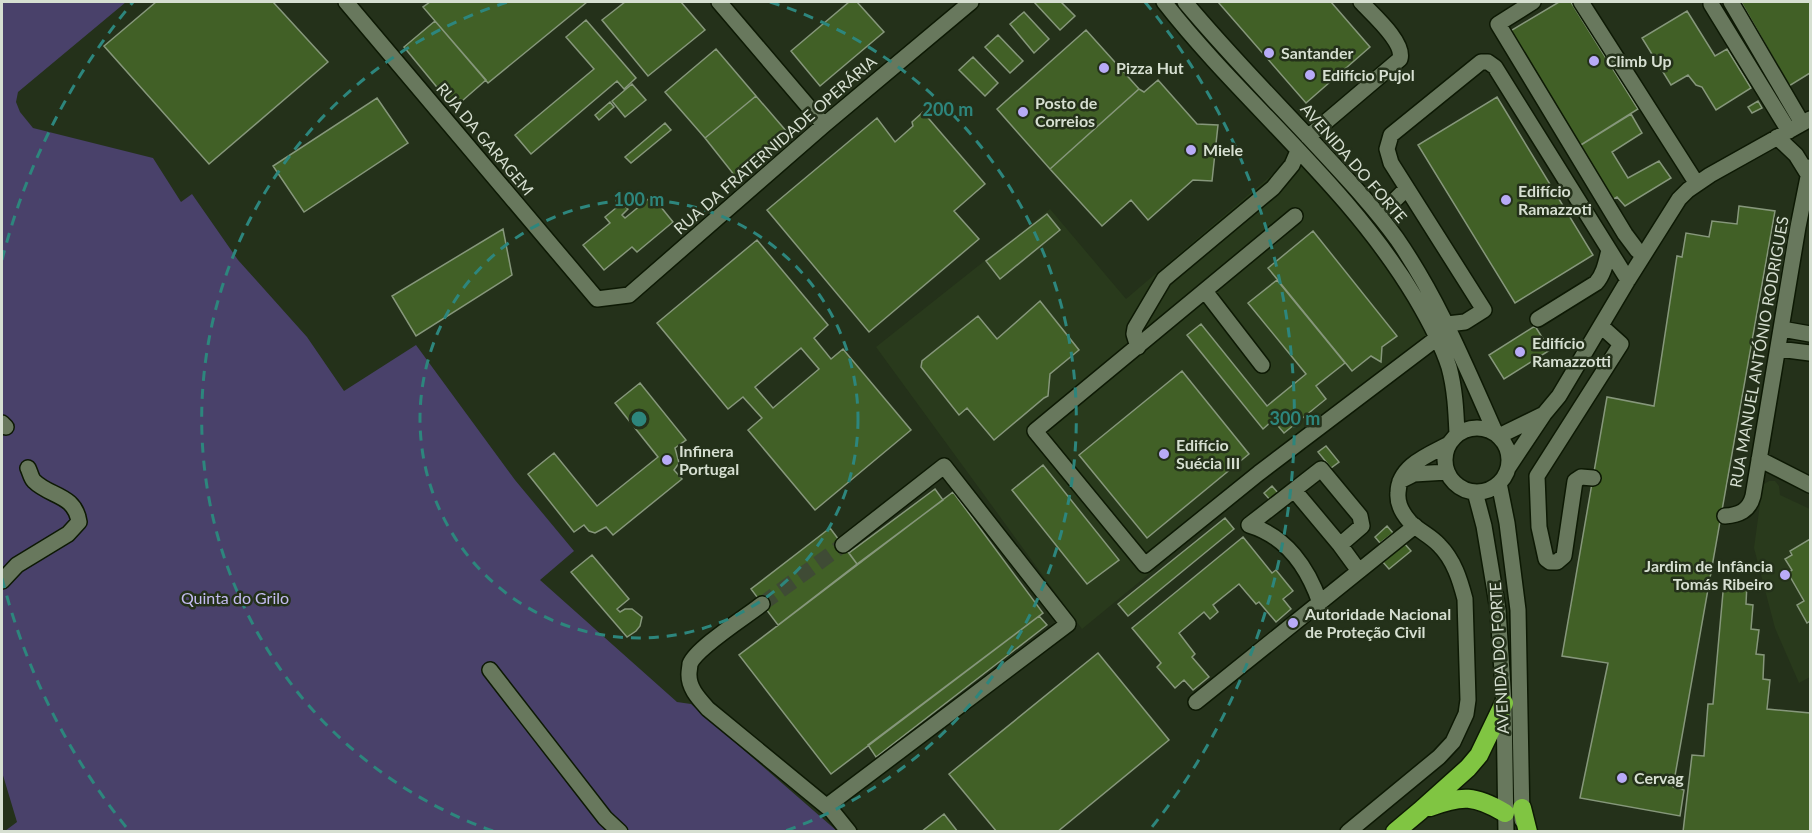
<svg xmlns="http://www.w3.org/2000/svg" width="1812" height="833" viewBox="0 0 1812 833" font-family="Lato,sans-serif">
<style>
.built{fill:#293a1c}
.green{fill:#49416a}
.building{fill:#416026;stroke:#86977b;stroke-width:1.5;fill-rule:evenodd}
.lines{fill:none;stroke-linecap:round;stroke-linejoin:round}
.minor-tunnel{stroke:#3f4b35;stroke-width:15;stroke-dasharray:15 8;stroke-linecap:butt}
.minor-casing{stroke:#0d1904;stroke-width:18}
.highway-casing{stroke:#0d1904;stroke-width:21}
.minor{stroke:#68785d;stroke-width:15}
.highway{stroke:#80c542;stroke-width:18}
.ring{fill:none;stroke:#2d867d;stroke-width:3;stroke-dasharray:10 8}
.poi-dot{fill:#b8abf7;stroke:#24311a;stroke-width:2}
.labels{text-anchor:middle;stroke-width:5;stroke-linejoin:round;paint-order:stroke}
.poi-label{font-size:16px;font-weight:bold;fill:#d6dfd1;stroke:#24311a;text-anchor:start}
.street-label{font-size:16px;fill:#d6dfd1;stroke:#24311a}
.park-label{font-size:16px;fill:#c4bcf1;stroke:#24311a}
.centre{fill:#2d867d;stroke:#24311a;stroke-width:3}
.ring-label{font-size:18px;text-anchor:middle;font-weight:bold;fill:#2d867d;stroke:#24311a;stroke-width:5;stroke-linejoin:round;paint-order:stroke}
</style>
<rect width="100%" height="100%" fill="#24311a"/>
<path class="built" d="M1288,161L1304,165L1364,238L1414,307L1435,344L1222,514L1082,629L876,347L1050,209L1126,299Z
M1769,481H1775L1779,486L1780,495L1810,509V677L1799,683L1775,628L1754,548L1762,489L1764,484Z"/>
<path class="green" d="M2,2H126L18,92L16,102L20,112L33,128L153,158L181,202L192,194L238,260L307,337L344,391L416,345L515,480L574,551L540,580L677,702L691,704L837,831H5L17,822L2,772Z"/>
<path class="building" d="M156,2H273L328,62L209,164L104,46Z
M430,2H587L488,83L423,7Z
M625,2H681L705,30L648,76L602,20Z
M849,2H857L884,32L820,86L791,51Z
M1034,2H1061L1075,16L1060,30Z
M1218,2H1331L1370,47L1306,103Z
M1559,2H1571L1638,109L1576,148L1507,33Z
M1741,2H1810V73L1789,86Z
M1687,11L1715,56L1727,49L1751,88L1716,110L1702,87L1696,85L1688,75L1671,85L1642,38Z
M1024,12L1049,39L1034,53L1010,24Z
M586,20L636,78L624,89L617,81L531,154L515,135L594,69L566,37Z
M435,21L486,80L454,108L404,47Z
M1086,30L1139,89L1050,169L997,109Z
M998,35L1023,61L1010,73L985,47Z
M716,49L756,96L705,138L665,92Z
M973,57L998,83L985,96L959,70Z
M1158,80L1197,124L1218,125L1212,181L1193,180L1148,220L1131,200L1102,226L1050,169L1139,89L1144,92Z
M632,84L646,100L625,117L612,101Z
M756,96L787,132L735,176L705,138Z
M1497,97L1593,255L1515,303L1418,145Z
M377,98L408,143L304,212L273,166Z
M1758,101L1762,108L1752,113L1748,107Z
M610,102L614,107L599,120L595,115Z
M923,112L985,184L954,211L979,239L869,332L767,210L877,118L895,142L913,126L912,122Z
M1631,114L1642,133L1612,152L1628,178L1659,161L1671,178L1625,206L1617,197L1610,201L1576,148Z
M665,123L671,130L631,163L625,157Z
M652,196L673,222L637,252L632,247L604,270L583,245L610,223L605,217L622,203L628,209L622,215L625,218Z
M1739,206L1775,211L1673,787L1684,790L1680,816L1580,798L1608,663L1562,656L1607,397L1654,406L1677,256L1682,257L1686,233L1709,237L1712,221L1737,224Z
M1047,214L1060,230L1000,279L986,261Z
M503,229L512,275L416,336L392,296Z
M1313,231L1397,336L1382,347L1381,362L1371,356L1352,371L1268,268Z
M757,240L828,325L814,338L831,359L843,349L911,430L815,510L748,430L762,418L743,397L728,409L657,323ZM801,348L819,369L773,408L755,387Z
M1277,280L1345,363L1316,386L1326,399L1284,433L1273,420L1263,429L1187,335L1201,324L1267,406L1306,374L1248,303Z
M1040,301L1079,350L1050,374L1048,396L1044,398L994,440L967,408L959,415L921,367L922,361L978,316L997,339Z
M1535,326L1550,350L1504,379L1489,355Z
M1182,371L1249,454L1147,538L1079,455Z
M640,383L686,440L675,448L679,463L674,470L682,479L613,535L606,527L595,533L589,531L584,525L574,532L528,474L554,453L597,506L658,457L615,403Z
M1326,446L1339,462L1331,468L1318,452Z
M1043,465L1119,560L1087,584L1012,490Z
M1272,486L1279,494L1271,501L1264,493Z
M935,489L943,500L857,564L849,553Z
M953,492L1043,613L831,774L739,655Z
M1225,518L1234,529L1128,616L1118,604Z
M1387,526L1393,533L1380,543L1375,537Z
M830,528L857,564L778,625L751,589Z
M1243,537L1272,573L1276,570L1293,591L1283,599L1291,609L1276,622L1259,602L1256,604L1239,584L1213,605L1218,612L1210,619L1204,612L1179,633L1195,654L1192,657L1209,677L1193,690L1184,680L1175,688L1157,667L1161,663L1132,628Z
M1810,539V621L1807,623L1797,605L1804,601L1788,573L1792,570L1785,559L1792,555L1790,551Z
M1404,543L1411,551L1389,569L1382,561Z
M592,555L629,599L617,609L620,612L625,609H632L642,617L640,626L636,631L627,637L571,572Z
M1724,581L1747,583L1746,604L1753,605L1751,629L1759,630L1756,654L1764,655L1763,679L1770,680L1767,709L1810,713V832H1683L1692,755L1704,756L1708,704H1713Z
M1039,616L1047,625L876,757L868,745Z
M1098,653L1169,740L1057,832H997L949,774Z
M944,814L958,832H921Z"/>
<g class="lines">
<path class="minor-tunnel" d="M762,604L843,545"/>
<defs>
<path id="minor" d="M346,2L597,299L629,295L824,125L971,2
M719,2L824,125
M1164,2C1243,103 1348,185 1415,297C1428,319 1441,342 1449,367C1455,389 1456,411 1457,434
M1185,2C1229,55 1279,105 1326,156C1351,183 1376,210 1397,239C1439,300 1466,367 1496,434
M1533,2L1498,24L1625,234L1637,250L1643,255
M1581,2L1697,184
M1731,2L1802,123
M1711,4L1789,131
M1308,137L1400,59C1405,42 1372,14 1361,2
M1777,137L1796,155L1809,176
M1295,216L1035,431L1145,565L1259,473L1437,338
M1379,216L1407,188
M1205,291L1262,365
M1538,319L1596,283C1604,274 1606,262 1609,250
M1447,324L1465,322L1484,310L1391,163L1387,149L1391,135L1481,62H1488L1495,67L1628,280
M1782,329L1810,334
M1138,347L1134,334L1135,328L1164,279L1273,188L1292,165L1298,151
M1778,349L1810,353
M2,423L6,427
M1445 460a32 32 0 1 1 64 0a32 32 0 1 1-64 0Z
M1499,436L1542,415
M1759,459L1810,485
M1508,468L1544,414L1559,396L1628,280L1679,199L1688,190L1710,175L1810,119
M1593,478L1581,477L1575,481L1564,556L1557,562H1550L1546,559L1539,527L1537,476L1621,344L1601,326
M1400,481L1414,474L1447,472
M1499,483L1507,523L1518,610L1522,820
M1294,490L1340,545
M1475,492L1484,526L1498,610L1504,703L1506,832
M1725,516C1739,515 1749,511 1753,496L1798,227L1810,167
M2,581L17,565L68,534L79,522C75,494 50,497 34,481C31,478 30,472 28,468
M1320,603C1308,568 1286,536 1249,525L1321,469L1360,516L1362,526L1340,545L1359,571
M762,604C747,616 696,648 690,664C690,665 689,672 689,673C688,688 699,699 708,709L832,811L849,832
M490,670L605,818L620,832
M1196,702L1415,526
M827,806L1068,624L944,466L843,545
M1348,832L1439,757L1453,742L1466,714L1468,700L1465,599C1460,580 1454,560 1439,545C1431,536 1419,531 1410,522C1402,513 1397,504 1398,493C1398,466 1428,455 1449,444"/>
<path id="highway" d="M1430,807C1462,795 1475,795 1505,813
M1522,808L1528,832
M1395,832L1420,811L1468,768L1479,755L1504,703"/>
</defs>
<use href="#minor" class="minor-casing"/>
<use href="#highway" class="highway-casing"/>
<use href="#minor" class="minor"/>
<use href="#highway" class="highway"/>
</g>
<g class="ring">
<circle cx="639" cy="419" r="219"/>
<path d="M493 831A437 437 0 0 1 508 2M770 2A437 437 0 0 1 785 831"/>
<path d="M126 827A656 656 0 0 1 2 578M2 260A656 656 0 0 1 133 2M1145 2A656 656 0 0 1 1152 827"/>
</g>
<g class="poi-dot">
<circle cx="1269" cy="53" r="6"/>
<circle cx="1594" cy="61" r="6"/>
<circle cx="1104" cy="68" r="6"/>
<circle cx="1310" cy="75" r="6"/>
<circle cx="1023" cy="112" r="6"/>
<circle cx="1191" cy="150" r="6"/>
<circle cx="1506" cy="200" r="6"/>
<circle cx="1520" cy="352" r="6"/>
<circle cx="1164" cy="454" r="6"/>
<circle cx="667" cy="460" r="6"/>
<circle cx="1785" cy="575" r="6"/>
<circle cx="1293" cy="623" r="6"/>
<circle cx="1622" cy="778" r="6"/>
</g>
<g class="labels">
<g class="poi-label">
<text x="1281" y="59">Santander</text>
<text x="1606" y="67">Climb Up</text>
<text x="1116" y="74">Pizza Hut</text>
<text x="1322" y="81">Edifício Pujol</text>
<text x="1035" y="109">Posto de<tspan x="1035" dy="18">Correios</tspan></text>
<text x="1203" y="156">Miele</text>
<text x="1518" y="197">Edifício<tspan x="1518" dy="18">Ramazzoti</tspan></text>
<text x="1532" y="349">Edifício<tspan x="1532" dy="18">Ramazzotti</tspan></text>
<text x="1176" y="451">Edifício<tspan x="1176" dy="18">Suécia III</tspan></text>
<text x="679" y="457">Infinera<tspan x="679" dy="18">Portugal</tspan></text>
<text x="1773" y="572" text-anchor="end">Jardim de Infância<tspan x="1773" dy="18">Tomás Ribeiro</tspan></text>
<text x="1305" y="620">Autoridade Nacional<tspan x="1305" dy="18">de Proteção Civil</tspan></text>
<text x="1634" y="784">Cervag</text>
</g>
<g class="street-label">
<text transform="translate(485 139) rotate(50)" y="6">RUA DA GARAGEM</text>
<text transform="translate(775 145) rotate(-41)" y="6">RUA DA FRATERNIDADE OPERÁRIA</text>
<text transform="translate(1354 163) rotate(49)" y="6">AVENIDA DO FORTE</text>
<text transform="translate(1759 352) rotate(-80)" y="6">RUA MANUEL ANTÓNIO RODRIGUES</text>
<text transform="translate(1499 658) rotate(-93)" y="6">AVENIDA DO FORTE</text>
</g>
<g class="park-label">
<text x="235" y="604">Quinta do Grilo</text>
</g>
</g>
<circle cx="639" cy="419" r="9" class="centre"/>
<g class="ring-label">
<text x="948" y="116">200 m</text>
<text x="639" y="206">100 m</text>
<text x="1295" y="425">300 m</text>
</g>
<rect width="1812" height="833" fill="none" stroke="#d6dfd1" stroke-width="6"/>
</svg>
